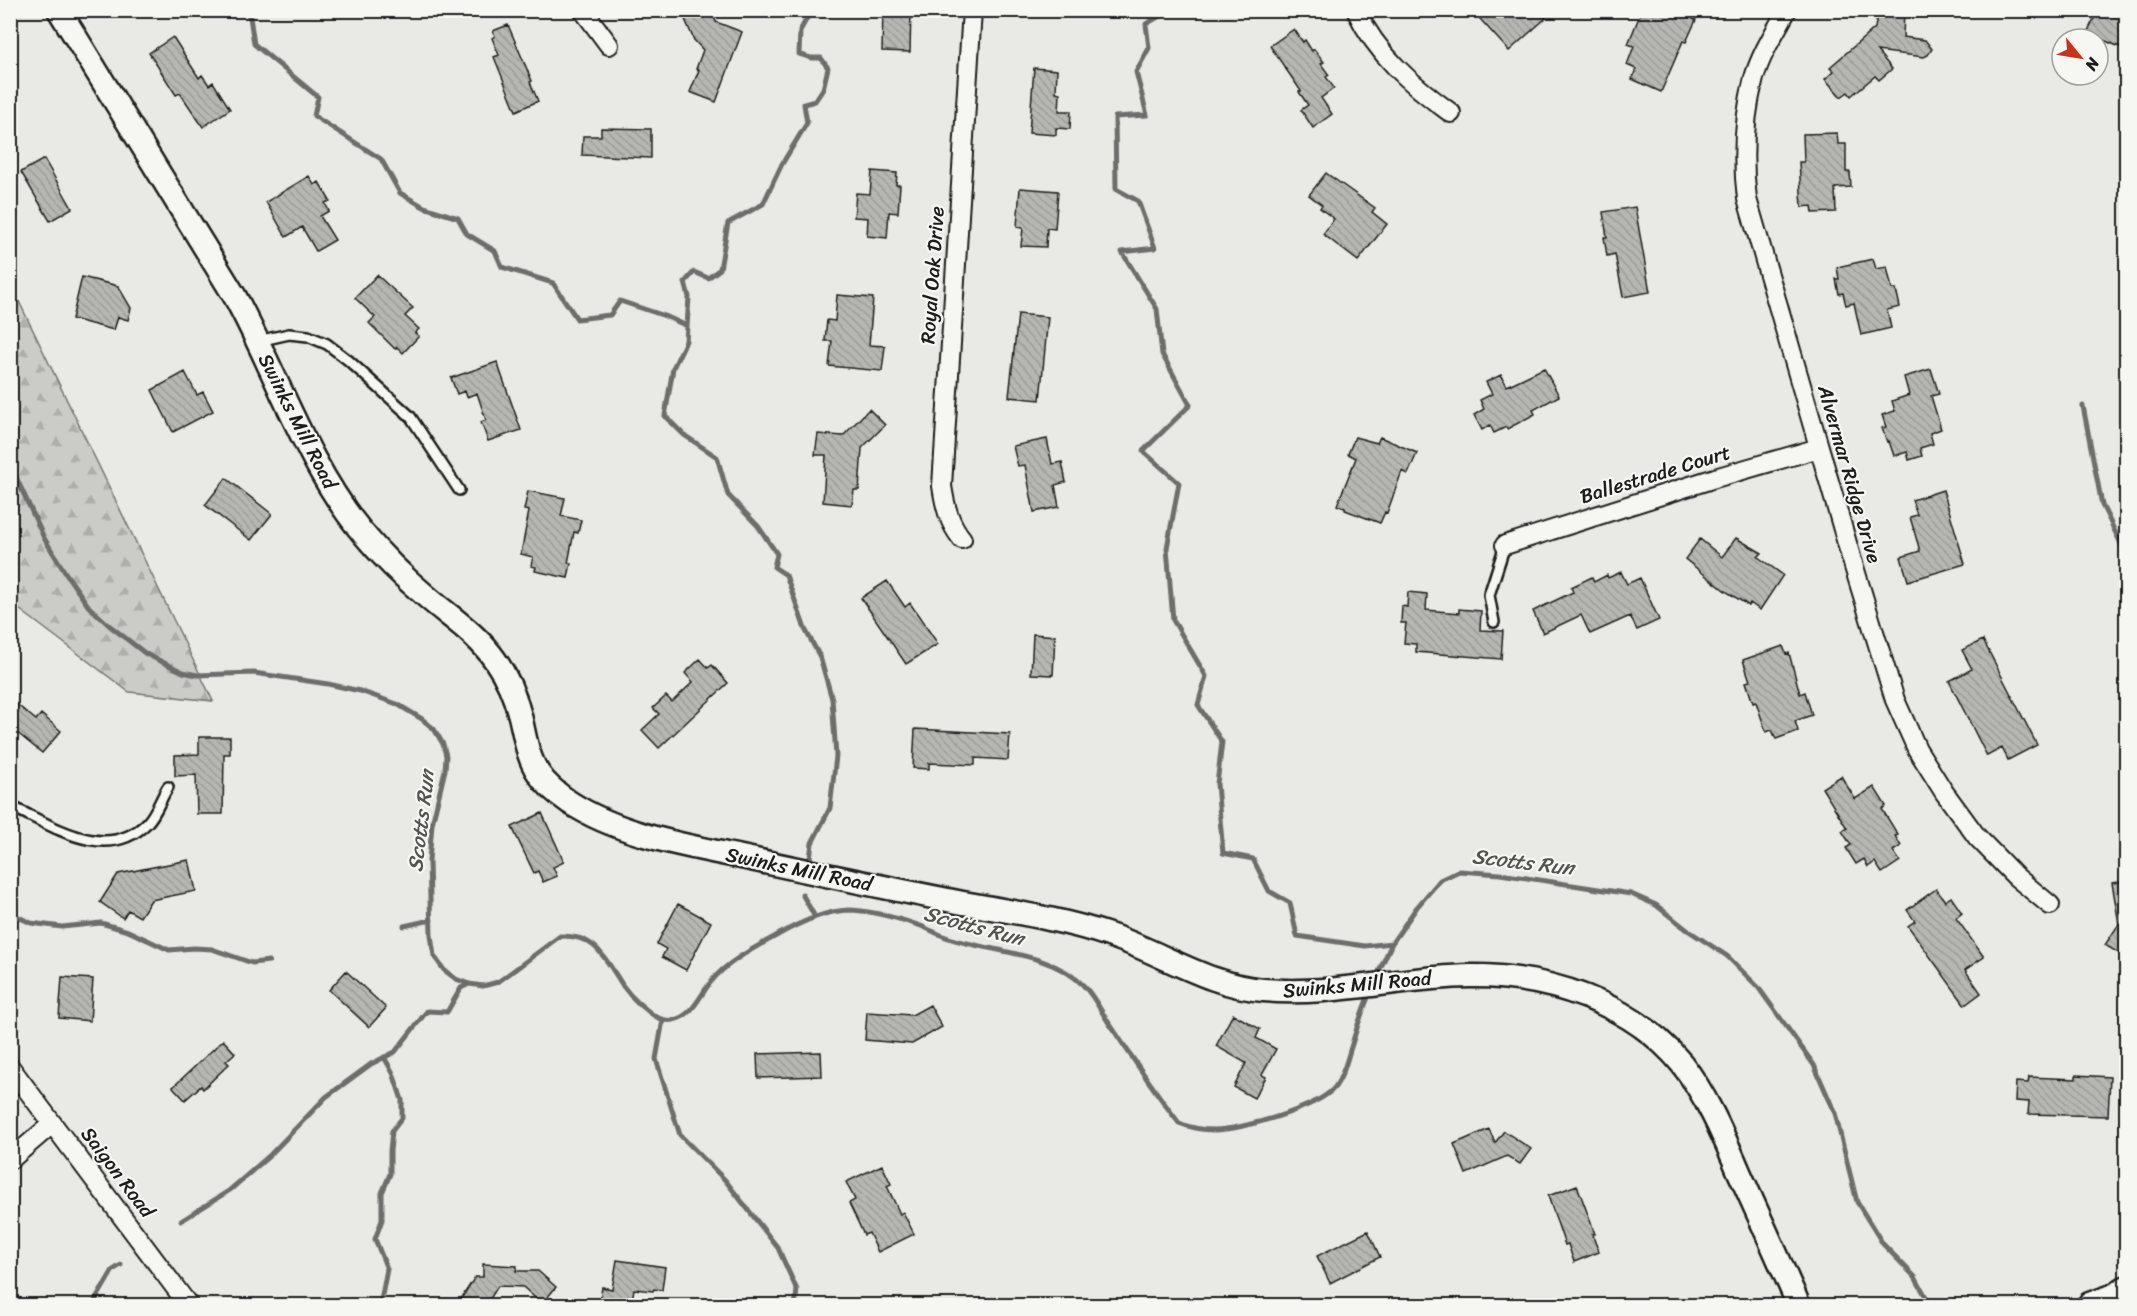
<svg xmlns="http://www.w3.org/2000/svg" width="2137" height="1316" viewBox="0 0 2137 1316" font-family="Sriracha,sans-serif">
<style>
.forest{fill:url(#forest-firs);stroke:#747472;stroke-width:1.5}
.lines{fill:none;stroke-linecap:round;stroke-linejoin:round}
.stream{stroke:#6d6d6c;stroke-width:5}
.building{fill:url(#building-back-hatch);stroke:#1c1c1c;stroke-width:1.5}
.service-casing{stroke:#1c1c1c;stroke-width:14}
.minor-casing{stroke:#1c1c1c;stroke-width:22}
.tertiary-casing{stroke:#1c1c1c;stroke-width:27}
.primary-casing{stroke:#1c1c1c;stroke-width:32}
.service{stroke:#f6f6f2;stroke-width:9}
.minor{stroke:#f6f6f2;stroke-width:18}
.tertiary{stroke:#f6f6f2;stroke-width:22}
.primary{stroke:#f6f6f2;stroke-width:27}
.labels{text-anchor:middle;stroke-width:4.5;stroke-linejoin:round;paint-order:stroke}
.street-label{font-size:20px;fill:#1c1c1c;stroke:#f6f6f2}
.water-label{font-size:21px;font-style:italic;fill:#525251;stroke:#f6f6f2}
</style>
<defs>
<pattern id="forest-firs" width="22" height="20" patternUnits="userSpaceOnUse" patternTransform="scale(1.5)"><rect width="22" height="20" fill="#cbcbc7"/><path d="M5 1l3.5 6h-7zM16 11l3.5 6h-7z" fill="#aeaeaa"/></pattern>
<pattern id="building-back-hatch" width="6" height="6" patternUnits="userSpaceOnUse" patternTransform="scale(1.5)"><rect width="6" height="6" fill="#b6b6b3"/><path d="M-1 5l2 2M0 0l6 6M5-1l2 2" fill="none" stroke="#9c9c99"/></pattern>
</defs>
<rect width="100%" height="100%" fill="#e9e9e5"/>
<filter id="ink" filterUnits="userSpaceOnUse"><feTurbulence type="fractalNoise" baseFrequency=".0167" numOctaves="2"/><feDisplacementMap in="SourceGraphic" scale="12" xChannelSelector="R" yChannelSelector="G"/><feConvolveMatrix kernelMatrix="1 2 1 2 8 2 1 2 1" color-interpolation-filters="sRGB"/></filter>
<g filter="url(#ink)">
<path class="forest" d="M10,285H11L213,701L129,692L11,603Z"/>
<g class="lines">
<path class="stream" d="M244,10L250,17L254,44L318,97L314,116L381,159L400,193L424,207L458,218L467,234L495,251L502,267L553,283L577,319L610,315L620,301L665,316L687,326
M803,10L807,18L800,31L799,54L811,58H821L828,68L823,89L815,101L804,104L807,123L782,164L763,204L728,223L720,269L708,278L694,272L685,282L689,297L686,341L673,368L665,416L684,435L717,457L728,495L758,526L777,554L774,567L786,575L805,629L820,657L832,699L836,756L830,808L812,843L810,858
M1170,10L1146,24L1149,48L1136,72L1147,115L1115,117L1116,189L1138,201L1155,248L1122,252L1157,309L1162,354L1190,405L1143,451L1179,483L1167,548L1173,620L1206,676L1198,705L1222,742L1217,784L1223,853L1253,859L1269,891L1290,903L1297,936L1365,946L1392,943
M2083,406L2102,505L2126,554
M10,464L44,538L66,574L89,607L110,626L146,654L183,672L197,675L254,673L328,684L360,691L397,704L422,719L434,729L443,744L446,756L445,770L432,824L429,861L431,935L434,956L444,970L456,979L469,984L483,986L498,982L560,936C593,935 602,953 618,978C625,991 636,1002 648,1011C655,1017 663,1022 673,1020C692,1017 699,997 710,983C725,963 754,948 776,936C797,924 823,911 848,910C870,910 897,918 918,925C930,929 940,936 952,939C992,952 1052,953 1083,985C1095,997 1101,1012 1111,1026C1133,1059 1155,1092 1179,1123C1191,1128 1201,1130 1214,1130C1241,1130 1318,1108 1335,1087C1344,1075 1347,1059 1352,1044C1357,1027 1363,1009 1370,992
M802,894L815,917
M10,913L31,923L62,927L101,923L128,931L169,950L194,948L212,949L252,963L269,961
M404,926L431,920
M1376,978L1392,943L1417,907L1440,880L1459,871L1500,874L1631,894L1656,905L1686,929L1727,956L1758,987L1814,1065L1835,1113L1857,1202L1883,1244L1915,1277L1931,1306
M663,1020L656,1059L680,1135L725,1180L778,1248L797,1290L795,1306
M181,1221L230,1190L269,1156L326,1097L371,1064L395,1052L427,1011L447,1012L461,988L469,984
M92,1306L113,1270L121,1265
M380,1306L387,1269L375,1239L382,1220V1193L390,1174V1151L392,1131L402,1118V1100L393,1073L384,1057"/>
</g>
<path class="building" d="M681,10H712L716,22L742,32L716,102L690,92L699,70L696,69L703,50L694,40Z
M883,10H911L910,52L882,51Z
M1472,10H1539L1546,18L1509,51Z
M1642,10H1672L1696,20L1686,42L1683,41L1661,92L1632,79L1636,69L1627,65L1634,46L1628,44Z
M1878,10H1904L1903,37L1925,40L1932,49L1928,55L1924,57L1877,51L1892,69L1879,80L1875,76L1851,96L1848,92L1841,97L1825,79L1834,71L1830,67L1875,28Z
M2098,10H2127V50L2087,33Z
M508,25L532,81L530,82L538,101L516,111L494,57L499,55L492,38L495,36L493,31Z
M1294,29L1303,42L1305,40L1312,51L1314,49L1324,62L1321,64L1329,75L1326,77L1334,88L1321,98L1332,114L1313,128L1301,110L1308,105L1299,92L1301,91L1270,46Z
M173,37L199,78L202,75L209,85L213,82L230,109L203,127L180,93L176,95L149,53Z
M1034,68L1057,70L1056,92L1060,93L1059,111H1071L1070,129L1056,128V135L1029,133Z
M601,128L651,129V158L582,155L583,136H601Z
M1837,133L1838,144H1846V172H1850L1851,187L1835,188L1836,212L1813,213L1812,206L1802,207L1799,162H1804L1803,134Z
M44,159L72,208L50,221L21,172Z
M872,171L897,173L896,185H900L898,213L889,212L887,238L867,236L868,218L854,217L856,193L870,194Z
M1326,173L1375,208L1372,212L1387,224L1358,261L1323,234L1334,219L1320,208L1322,205L1309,195Z
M309,176L314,185L319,182L330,201L325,203L329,211L320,216L335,240L316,251L302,227L286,237L266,202Z
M1020,188L1058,191L1055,229L1047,228L1046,247L1021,246L1023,228L1017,227Z
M1635,207L1650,292L1623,297L1615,254L1607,256L1604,237H1607L1603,212Z
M1873,259L1876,269L1887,267L1892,289H1896L1900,307L1887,310L1891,328L1861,335L1854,303L1846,305L1843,293L1839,294L1836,279H1839L1837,267Z
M377,275L413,308L405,316L419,329L415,333L419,336L403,353L397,347L395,349L369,323L375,317L355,298Z
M82,277L118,286L131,308L128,320L118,317L114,330L72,319Z
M837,295L873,298L869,345L885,346L882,371L829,366L832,341H825L827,320L835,321Z
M1018,314L1048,317L1040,400L1009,397Z
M497,362L521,430L488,441L481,422L486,420L477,393L467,397L465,391L457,394L451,378Z
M1544,368L1559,396L1533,410L1535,414L1507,429L1506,427L1494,433L1490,425L1482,430L1474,415L1484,409L1480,400L1492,394L1486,382L1501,375L1507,386Z
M1931,369L1939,394L1931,396L1941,429L1930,433L1933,444L1920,448L1922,456L1909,460L1907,452L1894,456L1889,441L1887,442L1882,428L1886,427L1882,415L1895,411L1892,401L1909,395L1904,377Z
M185,372L197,395L203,392L213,411L173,432L152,390Z
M869,409L885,425L862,448L859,490H854L852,505L823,502L826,455H815L818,434L843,436Z
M1355,437L1377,443L1380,437L1417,453L1408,474L1402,471L1387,513L1385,512L1380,523L1345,510V508L1337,505L1356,458L1348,454Z
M1047,439L1052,464L1062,462L1066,482L1055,485L1059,507L1034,512L1025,465L1018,466L1013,446Z
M226,478L272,514L251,540L205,505Z
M1943,490L1965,564L1908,581L1901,557L1920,551L1910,517L1917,515L1912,500Z
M528,491L565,498L561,516L581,520L578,533L574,532L568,563H571L568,578L535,571L536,567L531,566L533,557L521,554L529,511L524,510Z
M1736,538L1762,553L1758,557L1783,575L1760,610L1750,603L1749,606L1724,590L1685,559L1700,539L1722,557Z
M1621,572L1627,584L1640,578L1659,620L1637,630L1630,616L1590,634L1581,615L1543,633L1533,611L1573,592L1571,587L1592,577L1594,582L1607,575L1608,578Z
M887,581L905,607L910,603L938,644L906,664L861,598Z
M1408,592L1427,594L1426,610L1459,613V609L1481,611L1480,630L1503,631L1501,659L1416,652V644L1404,643L1406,623H1401L1402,606L1407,607Z
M1033,634L1055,636L1053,675L1031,674Z
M1983,640L2037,745L2008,760L2002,748L1987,756L1949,681L1972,669L1962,650Z
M1783,646L1786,654L1789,653L1800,694L1805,692L1812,715L1795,721L1798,731L1776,739L1772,730L1766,732L1756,702L1753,703L1746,682L1750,681L1743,660Z
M700,659L708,668L712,665L728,683L659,748L642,730L659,714L653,708L666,696L672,702L693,682L685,673Z
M10,699L36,720L41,714L61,731L42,753L10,727Z
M915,729L1010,734L1008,760L975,758V765L929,763V769L913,768Z
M199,737H230V754H224L223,814H197L196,775L175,776V755L199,754Z
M1841,776L1855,799L1874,787L1886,806L1882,809L1898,835L1895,836L1901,846L1893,851L1900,861L1882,873L1875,862L1868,867L1864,859L1856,864L1846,848L1851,845L1842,831L1847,828L1822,788Z
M542,813L564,862L553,867L557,876L543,882L538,871L534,873L512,827Z
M189,860L196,891L151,900L140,917L128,910L123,918L100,902L118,874Z
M2127,881V958L2105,945L2119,924L2112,883Z
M1936,889L1945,901L1951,897L1962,913L1956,918L1984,957L1965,970L1981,993L1965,1005L1908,926L1915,921L1907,910Z
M678,904L711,922L686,970L662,957L666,949L657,944Z
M346,971L386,1008L369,1027L329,990Z
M62,977L93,979L90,1021L59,1018Z
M930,1005L942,1027L912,1044L865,1040L867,1012L912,1015Z
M1233,1014L1260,1029L1256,1038L1276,1049L1262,1075L1266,1077L1254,1098L1234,1087L1246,1063L1216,1046Z
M223,1040L235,1053L226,1061L229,1064L203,1089L201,1086L185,1100L173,1087Z
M821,1052L822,1076L758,1078L757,1054Z
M2076,1075L2110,1077L2108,1116L2028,1114L2029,1102L2015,1101L2016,1082L2028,1083L2029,1077L2076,1079Z
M1489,1129L1495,1143L1504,1131L1531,1149L1520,1164L1507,1156L1466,1174L1454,1144Z
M882,1165L891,1184L887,1186L900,1214L903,1212L914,1234L878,1252L869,1233L864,1235L849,1203L855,1200L846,1182Z
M1577,1185L1595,1234H1592L1599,1252L1574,1262L1568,1244L1565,1245L1548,1196Z
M1368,1231L1380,1257L1330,1283L1317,1256Z
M617,1260L665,1267L662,1290L654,1289L653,1291L634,1289L631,1305L600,1301L602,1287L612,1289Z
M483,1264L517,1266L516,1271H538L556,1287L542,1304L523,1287L498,1286L486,1305H457L475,1277H483Z"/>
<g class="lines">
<defs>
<path id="service" d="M258,341L289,334L308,336L327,344L348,360L410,416L459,490
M1494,622L1489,595L1505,545
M10,806C52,825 106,864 147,823C156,814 161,798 168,787"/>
<path id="minor" d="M583,10L609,45
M1356,10C1377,55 1412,85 1451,113
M1787,10C1775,32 1761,54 1754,78C1744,117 1742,159 1747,199L1851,557L1895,700L1917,749L1944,792L1977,837L2015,876L2050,905
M962,539C949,523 945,506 942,486L972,10
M1505,545L1715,478L1819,448
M10,1067L189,1306
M10,1160L52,1124"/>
<path id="tertiary" d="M59,10L234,295C277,373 305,462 361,531C381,555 403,577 427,597C450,617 477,634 495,660C507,677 515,696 520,716C525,736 527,757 539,774C546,785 559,795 569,802C619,835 688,846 746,858C816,873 887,888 958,902C1007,911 1062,919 1109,935C1161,952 1209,986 1264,990C1333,996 1401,977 1470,976C1547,975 1632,1003 1682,1064C1707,1096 1724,1137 1740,1174C1760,1218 1780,1262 1799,1306"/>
<path id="primary" d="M2091,1306L2114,1298L2126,1290"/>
</defs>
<use href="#service" class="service-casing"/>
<use href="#minor" class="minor-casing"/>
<use href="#tertiary" class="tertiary-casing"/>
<use href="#primary" class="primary-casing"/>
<use href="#service" class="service"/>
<use href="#minor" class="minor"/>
<use href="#tertiary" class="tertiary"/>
<use href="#primary" class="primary"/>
</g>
</g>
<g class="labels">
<g class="street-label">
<text transform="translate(932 275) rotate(-86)" y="7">Royal Oak Drive</text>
<text transform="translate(298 421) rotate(63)" y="7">Swinks Mill Road</text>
<text transform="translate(1655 474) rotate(-17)" y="7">Ballestrade Court</text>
<text transform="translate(1850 474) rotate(74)" y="7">Alvermar Ridge Drive</text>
<text transform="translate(799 869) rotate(12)" y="7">Swinks Mill Road</text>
<text transform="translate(1357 984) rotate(-5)" y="7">Swinks Mill Road</text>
<text transform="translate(118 1172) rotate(53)" y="7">Saigon Road</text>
</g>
<g class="water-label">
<text transform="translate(421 821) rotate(-83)" y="7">Scotts Run</text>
<text transform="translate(1523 862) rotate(7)" y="7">Scotts Run</text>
<text transform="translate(974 926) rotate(15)" y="7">Scotts Run</text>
</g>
</g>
<rect width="2137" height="1316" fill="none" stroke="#f6f6f2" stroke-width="36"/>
<rect x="18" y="18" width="2101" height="1280" fill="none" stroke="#1c1c1c" stroke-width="2" filter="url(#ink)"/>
<g transform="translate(2080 57) rotate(120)"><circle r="28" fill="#f6f6f2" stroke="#9f9f9c" stroke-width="1.5"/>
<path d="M0-4.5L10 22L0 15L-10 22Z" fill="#c8321e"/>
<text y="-9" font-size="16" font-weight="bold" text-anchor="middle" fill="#1c1c1c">N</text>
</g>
</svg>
